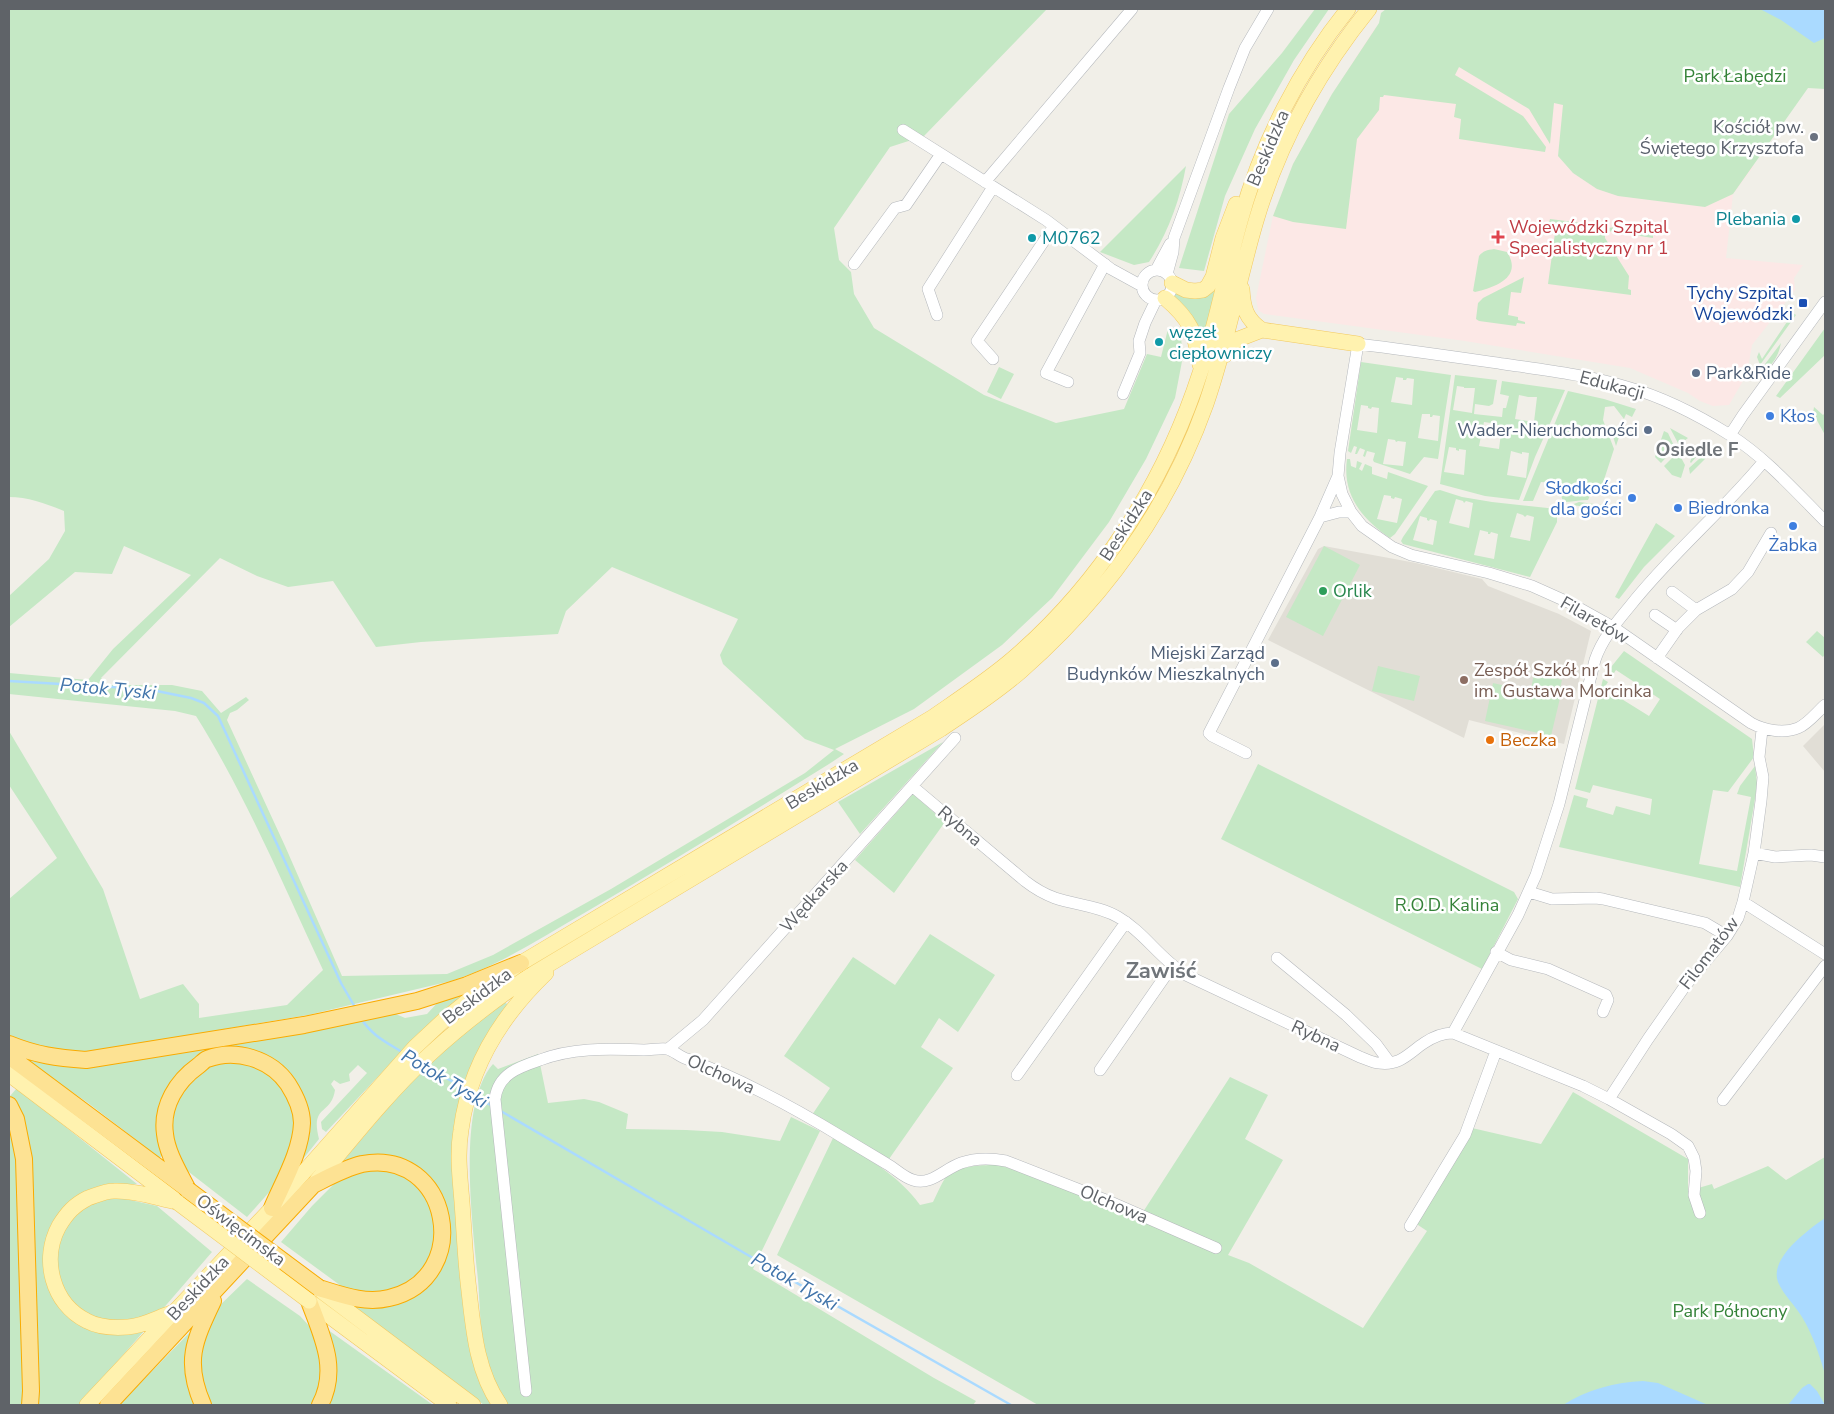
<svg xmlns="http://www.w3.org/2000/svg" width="1834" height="1414" viewBox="0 0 1834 1414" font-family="'Nunito Sans',sans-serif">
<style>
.education{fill:#e1ded6}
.medical{fill:#fce8e6}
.green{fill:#c5e8c5;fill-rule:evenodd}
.water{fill:#aadaff}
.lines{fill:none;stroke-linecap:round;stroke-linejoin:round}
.stream{stroke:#aadaff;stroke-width:2.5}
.minor-casing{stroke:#b5b8bc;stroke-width:12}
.major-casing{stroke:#f2c960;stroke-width:16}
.highway-casing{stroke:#f9ab00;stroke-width:18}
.minor{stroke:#fff;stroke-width:11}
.major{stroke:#fff2af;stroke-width:15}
.highway{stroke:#fde293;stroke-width:16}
.major-bridge-casing{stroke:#f2c960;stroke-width:16;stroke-linecap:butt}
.highway-bridge-casing{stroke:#f9ab00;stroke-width:18;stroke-linecap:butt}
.major-bridge{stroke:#fff2af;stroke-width:15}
.highway-bridge{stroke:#fde293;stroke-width:16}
.worship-dot{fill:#6b7280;stroke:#fff;stroke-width:2}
.culture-dot{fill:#0f9aa8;stroke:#fff;stroke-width:2}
.health-dot{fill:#e0444e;stroke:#fff;stroke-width:2}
.transit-dot{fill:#1a4fb4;stroke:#fff;stroke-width:2}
.service-dot{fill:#5c6f8a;stroke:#fff;stroke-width:2}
.shop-dot{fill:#3f7fe0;stroke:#fff;stroke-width:2}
.leisure-dot{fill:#2e9e5b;stroke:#fff;stroke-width:2}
.education-dot{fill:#8d6e63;stroke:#fff;stroke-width:2}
.food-dot{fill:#e8710a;stroke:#fff;stroke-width:2}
.labels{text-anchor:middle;stroke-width:5;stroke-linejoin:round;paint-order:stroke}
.park-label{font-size:18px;fill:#348238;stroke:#fff}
.worship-label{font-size:18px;fill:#5b616d;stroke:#fff;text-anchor:end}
.street-label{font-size:18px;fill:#5f6368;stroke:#fff}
.culture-label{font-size:18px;fill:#0d838f;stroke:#fff;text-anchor:start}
.health-label{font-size:18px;fill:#be3a42;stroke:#fff;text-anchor:start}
.transit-label{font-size:18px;fill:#164399;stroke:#fff;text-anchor:end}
.service-label{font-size:18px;fill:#4e5e75;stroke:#fff;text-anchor:end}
.shop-label{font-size:18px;fill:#366cbe;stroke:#fff;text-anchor:start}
.leisure-label{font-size:18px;fill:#27864d;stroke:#fff;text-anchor:start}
.education-label{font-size:18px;fill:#785e54;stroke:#fff;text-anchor:start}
.food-label{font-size:18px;fill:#c56008;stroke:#fff;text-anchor:start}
.neighbourhood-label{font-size:19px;font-weight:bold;fill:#70757a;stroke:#fff}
.water-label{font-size:19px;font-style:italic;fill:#4174aa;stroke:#fff}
.district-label{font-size:22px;font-weight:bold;fill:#70757a;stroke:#fff}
</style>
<rect width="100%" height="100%" fill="#f1efe8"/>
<path class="education" d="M1324,546L1416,563L1482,579L1488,586L1559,614L1591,631L1564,744L1469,720L1464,738L1268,640L1318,549Z
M1825,724V772L1803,746Z"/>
<path class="medical" d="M1375,28L1754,166L1733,194L1726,258L1803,265L1794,278L1795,290L1752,345L1747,374L1729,405L1713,406L1700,401L1688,393L1630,368L1465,341L1264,314L1258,310L1256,298L1273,216L1293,164L1332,94Z"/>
<path class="green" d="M9,9H1047L924,136L890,147L834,228L839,260L851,272L854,294L874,328L984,395L1056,423L1124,409L1147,354L1161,357L1168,329L1181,338L1183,356L1175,398L1146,459L1109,522L1052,598L1002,645L914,709L835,749L844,754L829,764C749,814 668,864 586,912C542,937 499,966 451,981L308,1015L201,1033L139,1048L54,1054L9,1037V899L57,858L9,785V731L103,889L140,999L183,984L199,1004V1018L287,1005L323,970C283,884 246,796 196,716L175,711L9,694V673L88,680L113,649L191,575L124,546L112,574L75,572L9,627V596L49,559L65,531L64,511C47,504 28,497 9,497ZM220,558L257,576L288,587L333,581L376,647L421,642L558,634L566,611L612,567L738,619L720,655L723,664L805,739L834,750L805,773L611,889L493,955L447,974L342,976L285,846L227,720L230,713L237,710L249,700L246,697L221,713L202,691L172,685H108L101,678Z
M1315,9H1329L1294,60L1255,129L1225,196L1204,271L1179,268L1229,114L1282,53Z
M1386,9H1825V89L1808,88L1733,194L1705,207L1618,196L1597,189L1573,173L1558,156L1563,105L1554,103L1550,144L1529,109L1459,67L1455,75L1523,116L1546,147L1545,152L1459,139L1461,119L1454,117L1456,104L1384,95L1383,97H1380L1379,110L1357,139L1346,229L1293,222L1273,216L1293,164L1332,94L1379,23L1381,13Z
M1186,166C1180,200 1168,233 1149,262L1134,265L1100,252Z
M1550,219L1606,226L1607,228L1626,226L1653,231V238L1608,231L1605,233V238L1629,276L1628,289L1631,290V295L1548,284L1555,233L1551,232V230H1557L1558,224L1549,223Z
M1494,249L1507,252C1523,277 1496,287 1475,292L1473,291L1479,256C1483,251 1487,250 1494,249Z
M1524,277L1521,293L1511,292L1508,315L1518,317V320L1525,322V324L1517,323L1516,326L1479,321L1476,319L1478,303L1483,298Z
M1218,281L1203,343L1171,298L1175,290Z
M1793,313L1796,315L1760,365L1757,357L1759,352L1762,359Z
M1825,328V355L1780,398L1776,396Z
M1781,343C1779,353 1775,363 1765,370L1762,368Z
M1361,362L1451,375L1438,459L1424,457L1410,474L1374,462L1373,460L1375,453L1367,451L1365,457L1363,456L1365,450L1360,448L1357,454H1355L1357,447L1354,446L1351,453L1348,451ZM1396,377L1403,378V380H1406L1407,378L1414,379L1412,405L1391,402ZM1361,405L1368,406V408L1371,409L1372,407L1379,408L1377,433L1357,430ZM1422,414H1430V417H1432L1433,415L1440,416L1438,441L1418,438ZM1388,439L1395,440L1396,442L1398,441L1406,442L1403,466L1383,464Z
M999,367L1014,374L1001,399L987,392Z
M1455,375L1497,380L1493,404L1489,406L1475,404L1474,414L1502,417L1503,408H1506L1509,396L1500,394L1502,381L1565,390L1535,457L1519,500L1485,496L1440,484ZM1457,386L1464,387V388H1475L1472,413L1453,410ZM1519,395L1528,397H1537L1534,422L1515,419ZM1484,422L1491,423V425H1502L1499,449L1479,446ZM1449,447L1456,448V450L1459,451V449L1466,450L1464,475L1444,472ZM1511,451L1522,454V452L1529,453L1526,478L1507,475Z
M1568,391L1604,399L1636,409L1632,417L1626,414L1624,419L1614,406L1605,407L1603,420L1614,449L1601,489L1592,491L1588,500C1579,500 1572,502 1563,502L1558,483L1541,482L1533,501H1523Z
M1814,407L1823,415L1825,413V435L1813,413Z
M1613,425L1622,428L1616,446L1610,427Z
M1670,428L1688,438L1679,445Z
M1664,431L1668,433L1675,448L1661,463L1655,457Z
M1697,444L1703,449L1691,463L1690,462Z
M1709,450L1711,453L1690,474L1689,468Z
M1678,452L1685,465L1681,478L1672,475L1664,466Z
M1347,459H1350L1351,466L1356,468L1357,461L1362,463L1359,469L1362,471L1365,464L1372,467V474L1387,479L1388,472L1428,486L1395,534L1390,538C1362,519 1342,495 1347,459ZM1384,495L1391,496V498L1394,499L1395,497L1402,499L1397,523L1377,519Z
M1440,490L1462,497L1492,502L1557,509V522L1530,577L1403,544L1401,541L1403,537L1435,491ZM1456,499L1463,501L1464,503L1466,501L1473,503L1469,528L1449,523ZM1517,513L1523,515L1525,517L1527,515L1534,517L1530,541L1510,537ZM1420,516L1427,518V520L1429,521L1430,519L1437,521L1433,545L1413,540ZM1480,530L1488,532V534H1490L1491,532L1498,534L1494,559L1474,555Z
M1579,502L1602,505L1597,508L1571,505Z
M1656,523L1675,536L1644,567L1619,599L1615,597Z
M1324,546L1360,565L1323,636L1286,617Z
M1817,631L1825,638V654L1823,657L1806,642Z
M1624,651L1752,739L1754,757L1728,792L1713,790L1699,864L1737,871L1751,797L1737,794L1740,786L1755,766L1757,784L1755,799L1740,887L1559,847L1574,795L1588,799L1586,807L1613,815L1616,806L1650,815L1652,799L1593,785L1590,793L1575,789L1603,679L1608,682L1604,688L1649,716L1660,699L1616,670L1612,676L1607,672Z
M1378,666L1420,676L1414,701L1372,691Z
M1534,673L1562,680L1558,696L1531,690Z
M1493,683L1560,698L1551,736L1485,721Z
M943,742L860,834L838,802Z
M1258,764L1514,892L1518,899L1482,969L1221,839Z
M913,794L945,822L894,893L855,860Z
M930,934L995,975L958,1032L939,1018L921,1047L953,1068L889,1159L812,1115L830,1088L784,1056L853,957L895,985Z
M470,991L405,1048L326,1132L322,1129L321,1122L367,1073L358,1065L349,1074L350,1081L340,1084L334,1080L331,1084L335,1090C331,1116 310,1104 319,1139L299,1164L306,1111L257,1054L181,1073L165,1152L160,1158L88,1103L9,1049L62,1062L389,1011L405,1018L427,1014L440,1000Z
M502,1001L509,1005L483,1043L457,1187L494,1405H484L351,1304L373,1305L407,1299L429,1282L448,1235L422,1175L338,1167L405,1088L465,1028Z
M538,1054L548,1103L584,1099L599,1102L628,1114L626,1129L686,1130L722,1132L780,1141L791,1117L820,1131L753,1269L934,1378L976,1401L973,1405H506C500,1391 487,1371 485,1356C480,1332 480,1305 478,1280C473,1227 456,1106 493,1064L498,1069Z
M239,1061L266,1068L284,1086L298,1122L295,1143L272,1189L247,1217L185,1169L172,1148L169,1125L174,1099L192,1075L214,1063Z
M1230,1077L1268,1095L1245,1139L1283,1160L1228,1255L1249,1263L1363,1328L1427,1231L1415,1223L1472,1128L1541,1144L1573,1092L1688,1159V1191L1712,1184L1714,1189L1768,1166L1786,1180L1825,1157V1405H1038L777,1255L833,1138C865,1157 898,1174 920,1205L933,1202C937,1194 941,1184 946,1177C956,1165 985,1165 999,1165L1143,1212Z
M17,1088L137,1184L116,1186L83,1195L44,1250L76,1322L145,1330L79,1405H34L25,1130L10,1096Z
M9,1122L17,1160L23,1351L22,1405H9Z
M376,1167L404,1173L422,1184L441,1230L428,1270L392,1294H352L281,1242L312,1206L341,1177Z
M112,1196L157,1206L212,1252L161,1311L141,1320L115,1323L90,1317L67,1298L53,1258L66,1220L87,1203Z
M247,1279L300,1316L312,1329L325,1369L315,1405H209L195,1366L216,1309Z
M324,1327L433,1405H325Z
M192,1330L197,1405H119Z"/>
<path class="water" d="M1760,9H1825V38L1814,43L1781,20Z
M1825,1218V1374C1819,1354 1813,1335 1802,1317C1795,1305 1784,1296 1778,1282C1769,1258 1808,1230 1825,1218Z
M1643,1381L1658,1383L1708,1405H1563C1586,1390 1616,1382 1643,1381Z
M1808,1384H1810L1817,1391L1825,1405H1788L1802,1388Z"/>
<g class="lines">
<path class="stream" d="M9,681L147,689L191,698L204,703L218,716L341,983L356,1009
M361,1018C371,1035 386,1042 402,1052
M426,1066L465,1089
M474,1095L492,1106
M499,1110L746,1254L1011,1405"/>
<defs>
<path id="minor" d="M903,130L1046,220L1111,269L1142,286
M985,182L1132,9
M854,264L895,208L906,205L941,154
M1142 285a15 15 0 1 1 30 0a15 15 0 1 1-30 0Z
M1156,270L1170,244
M1167,274L1173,252L1174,238L1229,88L1245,48L1268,9
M937,315L928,289L993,187
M993,359L977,341L1054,226
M1068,382L1046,373L1105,264
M1123,394L1140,353L1139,341L1145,323L1156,300
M1730,435L1743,415L1825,302
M1320,517L1339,512H1351
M1825,521C1795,491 1766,458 1730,435C1698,415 1663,397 1627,387C1587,375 1545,370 1504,364C1455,357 1407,350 1358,344L1340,453L1338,476L1342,494L1351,512L1362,526L1392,547L1411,555L1489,573L1532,586L1570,603L1613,627L1751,723C1764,730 1783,734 1798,728C1808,724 1817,712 1825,705
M1672,592L1696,610
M1655,615L1677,630
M1657,658L1678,628L1696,610L1732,589L1748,572L1771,533
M1246,753L1212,736L1209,733L1320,517L1338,476
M912,786L1025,881C1034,888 1044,894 1055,898C1076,905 1099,906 1118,917C1144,932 1160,959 1186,975L1360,1057C1366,1059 1373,1063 1379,1063C1400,1066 1409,1053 1424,1043C1433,1037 1443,1033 1453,1033L1583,1086L1609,1099L1671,1134L1688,1146L1694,1158L1696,1171L1694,1195L1700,1213
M1754,853L1775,857L1811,855L1825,857
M1529,892L1552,899L1596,898L1603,899L1705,923L1727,936
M1743,902L1825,954
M1496,952L1511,960L1548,969L1606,995L1608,1000L1603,1012
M1277,958L1346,1015L1376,1044L1390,1063
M1453,1033L1518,915L1536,875L1559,804L1595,660C1602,639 1616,623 1630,606C1671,554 1722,512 1764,461
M668,1049L703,1020L955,738
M1100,1070L1168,972L1173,967
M1017,1075L1126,922
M1609,1099L1648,1039L1685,986L1727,936L1738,918L1743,902L1754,853L1761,801L1763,777L1759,757L1762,730
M1723,1100L1825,966
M1410,1226L1465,1135L1496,1051
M526,1391L495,1099C498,1074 519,1067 540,1060C574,1047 609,1049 644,1050C652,1050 660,1048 667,1049C673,1050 680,1057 687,1059C741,1079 793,1107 842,1137C857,1146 872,1155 887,1164C896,1169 903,1177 913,1180C931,1186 944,1169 961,1163C975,1158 991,1158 1006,1161L1106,1200L1216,1248"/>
<path id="major" d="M1172,283L1186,290L1195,291L1203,290L1208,286L1213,277L1223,238L1236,204
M1242,289C1243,308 1246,319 1262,330
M1165,298C1191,320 1195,332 1200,365
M1225,355L1236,340L1262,330L1358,344
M9,1074L174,1199
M314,1184C351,1140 387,1094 429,1055C460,1026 493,1001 528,977L941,729C968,711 996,693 1021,671C1104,598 1169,508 1206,404C1227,344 1238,282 1256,221C1279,143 1318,72 1369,9
M320,1290L473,1405
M309,1301L449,1405
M171,1313C157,1318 143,1326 128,1327C115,1328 98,1327 87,1321C52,1304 41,1259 59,1226C67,1213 74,1205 88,1198C97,1195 105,1191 114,1191C135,1190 157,1198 177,1202
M87,1405L272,1208L415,1047L445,1019L476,994L521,963L933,717C959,699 985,682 1009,662C1098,587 1164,484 1200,373C1217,323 1226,270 1241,218C1262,143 1299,70 1348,9
M500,1405C475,1369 473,1324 468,1282C465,1255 464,1229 462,1202C460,1178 457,1154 461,1130C469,1068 501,1016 546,973"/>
<path id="highway" d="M9,1044C36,1055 57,1058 86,1060L304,1025L417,1001L467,985L521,963
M9,1056L186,1188
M9,1105L16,1119L24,1159L31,1391L30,1405
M188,1190C179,1172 167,1153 165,1134C161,1106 177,1081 198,1066C201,1064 204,1060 207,1059C236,1048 271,1059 288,1084C295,1095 302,1110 302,1123C301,1152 283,1182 272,1208
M309,1301C322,1336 339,1369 320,1405
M108,1405L313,1185C329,1177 345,1168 362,1164C450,1147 475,1278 389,1298C365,1304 342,1295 319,1288
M203,1405C184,1362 194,1341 213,1301"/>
</defs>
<use href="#minor" class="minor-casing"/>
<use href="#major" class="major-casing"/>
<use href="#highway" class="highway-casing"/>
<use href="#minor" class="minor"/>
<use href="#major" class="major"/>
<use href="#highway" class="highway"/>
<defs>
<path id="major-bridge" d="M177,1202L309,1301"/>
<path id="highway-bridge" d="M188,1190L319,1288"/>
</defs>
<use href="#major-bridge" class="major-bridge-casing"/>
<use href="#highway-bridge" class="highway-bridge-casing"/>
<use href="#major-bridge" class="major-bridge"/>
<use href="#highway-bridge" class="highway-bridge"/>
</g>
<circle class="worship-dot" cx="1814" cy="137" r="5"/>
<g class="culture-dot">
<circle cx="1796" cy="219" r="5"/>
<circle cx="1032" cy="238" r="5"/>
<circle cx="1159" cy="342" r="5"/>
</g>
<path class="health-dot" d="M1495.5 229.5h5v5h5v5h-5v5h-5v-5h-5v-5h5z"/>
<rect class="transit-dot" x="1798" y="298" width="10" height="10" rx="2.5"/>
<g class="service-dot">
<circle cx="1696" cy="373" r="5"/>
<circle cx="1648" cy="430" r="5"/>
<circle cx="1275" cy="663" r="5"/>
</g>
<g class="shop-dot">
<circle cx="1770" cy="416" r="5"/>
<circle cx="1632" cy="498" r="5"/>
<circle cx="1678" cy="508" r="5"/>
<circle cx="1793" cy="526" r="5"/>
</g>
<circle class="leisure-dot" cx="1323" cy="591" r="5"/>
<circle class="education-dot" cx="1464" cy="680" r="5"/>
<circle class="food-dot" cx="1490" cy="740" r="5"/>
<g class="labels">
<g class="park-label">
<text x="1735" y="82">Park Łabędzi</text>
<text x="1447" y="911">R.O.D. Kalina</text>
<text x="1730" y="1317">Park Północny</text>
</g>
<g class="worship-label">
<text x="1804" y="133">Kościół pw.<tspan x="1804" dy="21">Świętego Krzysztofa</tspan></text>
</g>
<g class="street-label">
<text transform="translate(1268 148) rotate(-67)" y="6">Beskidzka</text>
<text transform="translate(1612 385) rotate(15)" y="6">Edukacji</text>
<text transform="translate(1126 525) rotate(-57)" y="6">Beskidzka</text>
<text transform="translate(1595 620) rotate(30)" y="6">Filaretów</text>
<text transform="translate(822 784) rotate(-31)" y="6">Beskidzka</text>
<text transform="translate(960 826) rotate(40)" y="6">Rybna</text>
<text transform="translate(814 896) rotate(-48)" y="6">Wędkarska</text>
<text transform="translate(1709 953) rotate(-53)" y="6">Filomatów</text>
<text transform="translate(477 996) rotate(-37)" y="6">Beskidzka</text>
<text transform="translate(1316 1036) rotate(25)" y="6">Rybna</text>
<text transform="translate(721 1074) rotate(24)" y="6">Olchowa</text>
<text transform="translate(1114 1204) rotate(23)" y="6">Olchowa</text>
<text transform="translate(241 1230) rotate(37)" y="6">Oświęcimska</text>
<text transform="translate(198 1288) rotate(-47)" y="6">Beskidzka</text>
</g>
<g class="culture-label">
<text x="1786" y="225" text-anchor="end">Plebania</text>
<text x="1042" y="244">M0762</text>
<text x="1169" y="338">węzeł<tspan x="1169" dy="21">ciepłowniczy</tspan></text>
</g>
<g class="health-label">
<text x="1509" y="233">Wojewódzki Szpital<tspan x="1509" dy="21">Specjalistyczny nr 1</tspan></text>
</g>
<g class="transit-label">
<text x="1793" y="299">Tychy Szpital<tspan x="1793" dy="21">Wojewódzki</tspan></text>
</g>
<g class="service-label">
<text x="1706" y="379" text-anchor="start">Park&amp;Ride</text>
<text x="1638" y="436">Wader-Nieruchomości</text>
<text x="1265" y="659">Miejski Zarząd<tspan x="1265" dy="21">Budynków Mieszkalnych</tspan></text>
</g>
<g class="shop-label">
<text x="1780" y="422">Kłos</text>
<text x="1622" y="494" text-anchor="end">Słodkości<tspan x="1622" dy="21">dla gości</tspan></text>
<text x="1688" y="514">Biedronka</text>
<text x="1793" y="551" text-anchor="middle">Żabka</text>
</g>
<g class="leisure-label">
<text x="1333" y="597">Orlik</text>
</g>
<g class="education-label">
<text x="1474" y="676">Zespół Szkół nr 1<tspan x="1474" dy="21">im. Gustawa Morcinka</tspan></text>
</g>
<g class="food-label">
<text x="1500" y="746">Beczka</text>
</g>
<g class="neighbourhood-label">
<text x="1697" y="456">Osiedle F</text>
</g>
<g class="water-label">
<text transform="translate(108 688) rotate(5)" y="7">Potok Tyski</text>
<text transform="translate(445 1078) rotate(31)" y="7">Potok Tyski</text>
<text transform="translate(795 1281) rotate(30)" y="7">Potok Tyski</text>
</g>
<g class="district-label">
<text x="1161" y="978">Zawiść</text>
</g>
</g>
<rect width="1834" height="1414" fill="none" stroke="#5f6368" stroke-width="20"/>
</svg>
